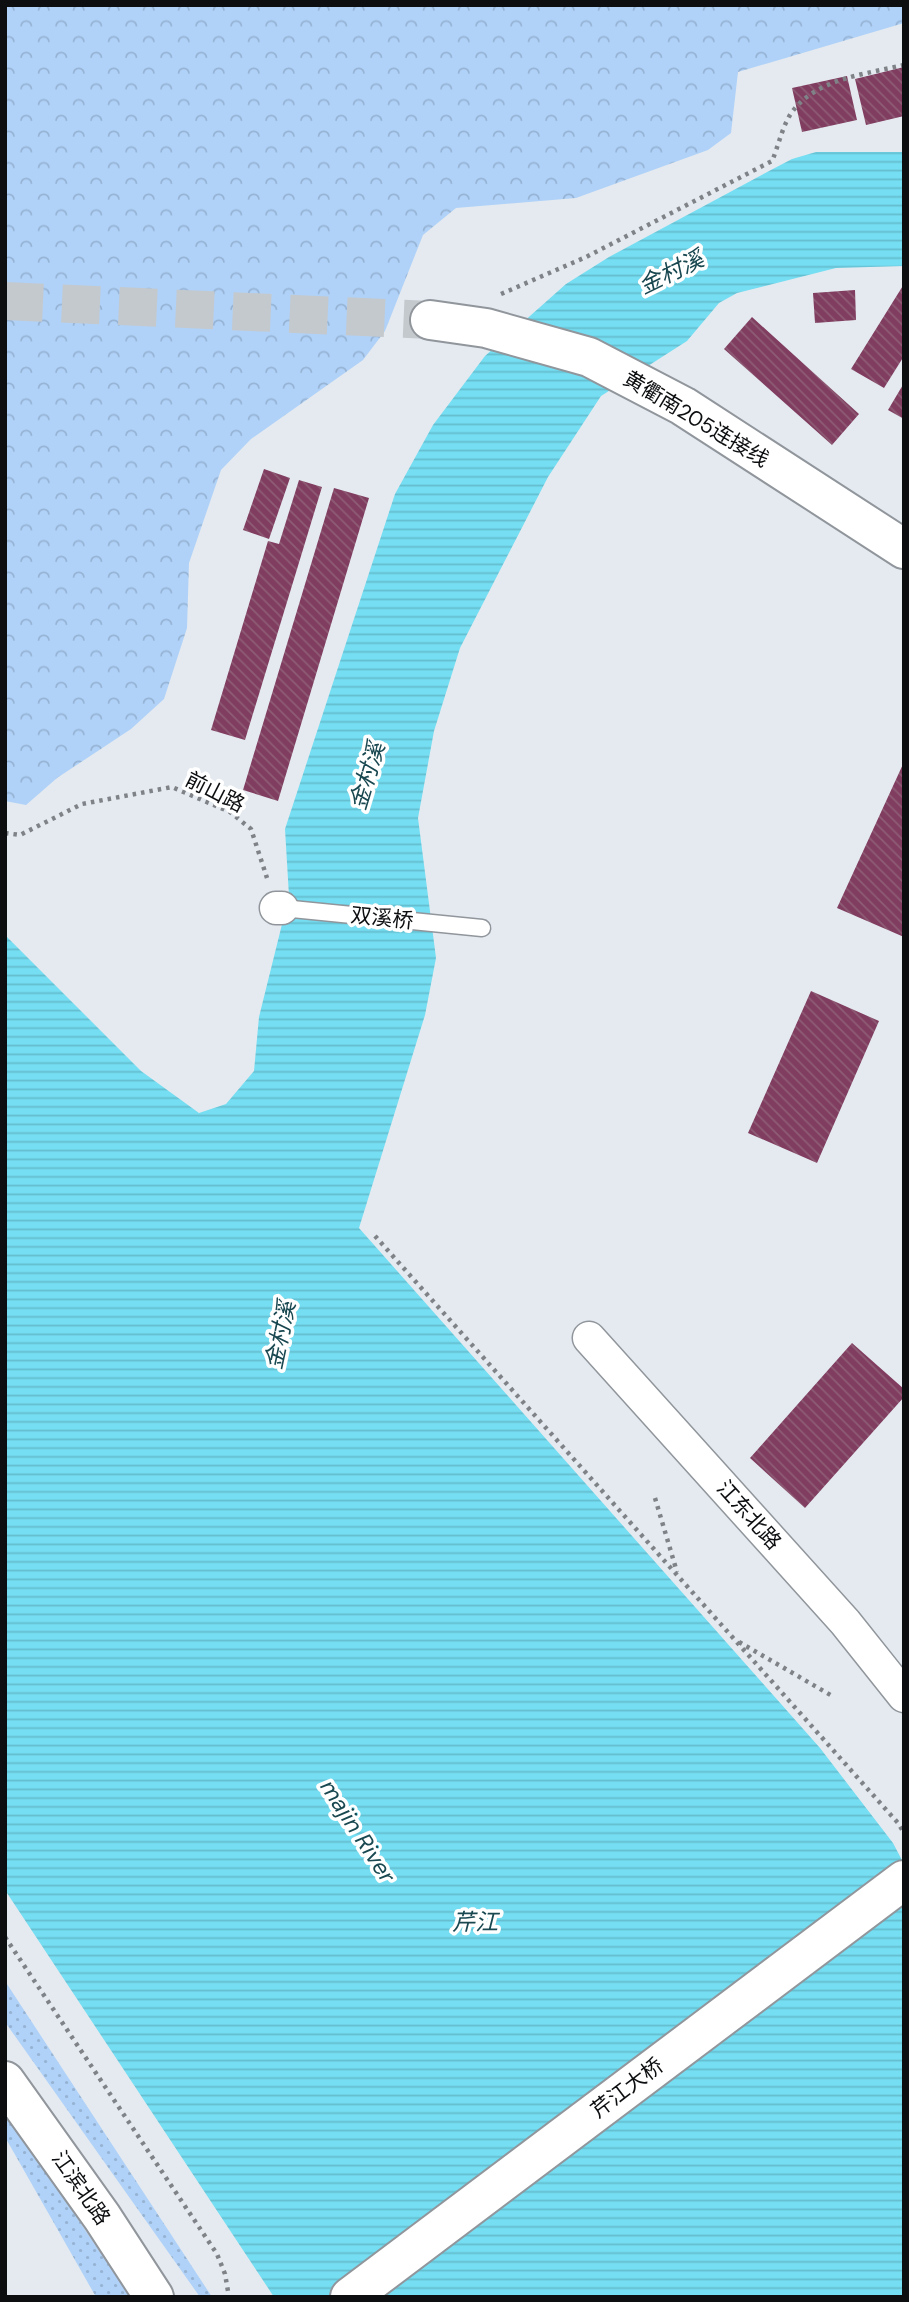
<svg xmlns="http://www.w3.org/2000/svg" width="909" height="2302" viewBox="0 0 909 2302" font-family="'DM Sans','Noto Sans SC',sans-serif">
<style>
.forest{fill:url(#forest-crowns)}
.park{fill:url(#park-dots)}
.water{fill:url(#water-rules)}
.building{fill:url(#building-back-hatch)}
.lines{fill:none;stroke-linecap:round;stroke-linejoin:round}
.secondary-tunnel{stroke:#c4c9ce;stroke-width:38;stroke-dasharray:38 19;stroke-linecap:butt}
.lane-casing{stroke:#90969c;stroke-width:19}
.street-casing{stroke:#90969c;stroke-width:35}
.secondary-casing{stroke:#90969c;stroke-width:42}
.path{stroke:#7f8388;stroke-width:4.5;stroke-dasharray:3.5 5;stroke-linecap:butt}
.lane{stroke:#fff;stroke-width:16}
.street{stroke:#fff;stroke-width:32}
.secondary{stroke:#fff;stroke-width:38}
.labels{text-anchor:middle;stroke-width:7;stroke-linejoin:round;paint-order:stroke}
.street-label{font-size:21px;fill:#0c0e10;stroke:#fff}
.water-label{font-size:23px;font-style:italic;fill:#194851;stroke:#fff}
</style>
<defs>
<pattern id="forest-crowns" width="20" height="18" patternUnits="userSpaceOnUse" patternTransform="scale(1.75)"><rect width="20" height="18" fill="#b0d2f8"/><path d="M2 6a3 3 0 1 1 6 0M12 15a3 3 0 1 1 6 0" fill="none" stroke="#96b3d4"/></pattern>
<pattern id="park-dots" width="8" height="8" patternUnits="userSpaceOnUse" patternTransform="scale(1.75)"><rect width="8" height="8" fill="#b0d2f8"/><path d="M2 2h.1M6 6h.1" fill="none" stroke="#96b3d4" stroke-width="1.8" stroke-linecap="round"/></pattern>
<pattern id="water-rules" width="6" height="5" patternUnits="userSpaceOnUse" patternTransform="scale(1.75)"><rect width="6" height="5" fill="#75def2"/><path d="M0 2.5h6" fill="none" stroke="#64bdce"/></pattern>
<pattern id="building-back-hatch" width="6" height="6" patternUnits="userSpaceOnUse" patternTransform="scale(1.75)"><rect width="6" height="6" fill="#803d5f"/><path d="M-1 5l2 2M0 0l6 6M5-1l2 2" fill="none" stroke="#8e5c75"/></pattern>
</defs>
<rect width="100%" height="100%" fill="#e4eaf0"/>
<path class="forest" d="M5,5H904V23L738,72L731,133L708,150L576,198L456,208L423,235L385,331L363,360L251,439L221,470L189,563L187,628L164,699L131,729L57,778L26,805L5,801Z"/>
<path class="park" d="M5,1981L212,2297H200L5,2022Z
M5,2110L130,2297H96L5,2137Z"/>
<path class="water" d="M816,152H904V266L836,268L737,293L719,303L687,341L601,396L548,477L460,648L434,731L418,818L436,958L425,1015L359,1228L820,1748L893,1843L904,1864V2297H274L5,1890V935L141,1071L199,1113L226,1104L254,1071L259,1017L289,896L285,829L395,494L433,425L485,356L566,284L609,257L771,170L792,159Z"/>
<path class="building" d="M904,67V116L866,125L855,79Z
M847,76L857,120L802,132L792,88Z
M904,284V356L884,388L851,369Z
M855,290L856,320L815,323L813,293Z
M752,317L859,414L832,445L724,349Z
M904,383V419L888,410Z
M264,469L290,478L269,539L243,530Z
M299,480L322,487L245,740L211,730L268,541L279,544Z
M334,488L369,498L278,801L243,790Z
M904,762V937L837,908Z
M811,991L879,1021L817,1163L748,1133Z
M852,1343L904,1389V1397L805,1508L750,1458Z"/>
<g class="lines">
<path class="secondary-tunnel" d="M5,301L430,320"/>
<defs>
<path id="lane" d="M282,908L482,928"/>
<path id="street" d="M276,908H282
M589,1338L845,1622L904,1696"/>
<path id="secondary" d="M430,320L486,328L589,357L683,406L904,549
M5,2081L102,2217L154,2297
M350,2297L904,1880"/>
</defs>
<use href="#lane" class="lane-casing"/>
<use href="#street" class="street-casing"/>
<use href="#secondary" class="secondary-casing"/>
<path class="path" d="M501,294L586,257L772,161C778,147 782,128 790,115C813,79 866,74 904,65
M5,833L20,835L82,804L172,787L230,812L251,829L267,878
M375,1236L898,1823L904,1833
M655,1498L677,1572
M739,1642L834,1697
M5,1937L217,2254L225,2274L229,2297"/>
<use href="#lane" class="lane"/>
<use href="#street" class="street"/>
<use href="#secondary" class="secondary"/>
</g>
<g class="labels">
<g class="street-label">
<text transform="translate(696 419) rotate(31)" y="7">黄衢南205连接线</text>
<text transform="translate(215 792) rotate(27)" y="7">前山路</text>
<text transform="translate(382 918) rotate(6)" y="7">双溪桥</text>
<text transform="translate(749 1515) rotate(48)" y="7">江东北路</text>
<text transform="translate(627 2088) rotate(-37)" y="7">芹江大桥</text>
<text transform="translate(81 2188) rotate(55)" y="7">江滨北路</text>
</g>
<g class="water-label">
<text transform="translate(671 272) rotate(-26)" y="8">金村溪</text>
<text transform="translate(367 776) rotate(-73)" y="8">金村溪</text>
<text transform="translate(280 1335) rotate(-78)" y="8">金村溪</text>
<text transform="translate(358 1831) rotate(57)" y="8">majin River</text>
<text x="475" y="1930">芹江</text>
</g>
</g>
<rect width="909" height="2302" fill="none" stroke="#0c0e10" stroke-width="14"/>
</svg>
